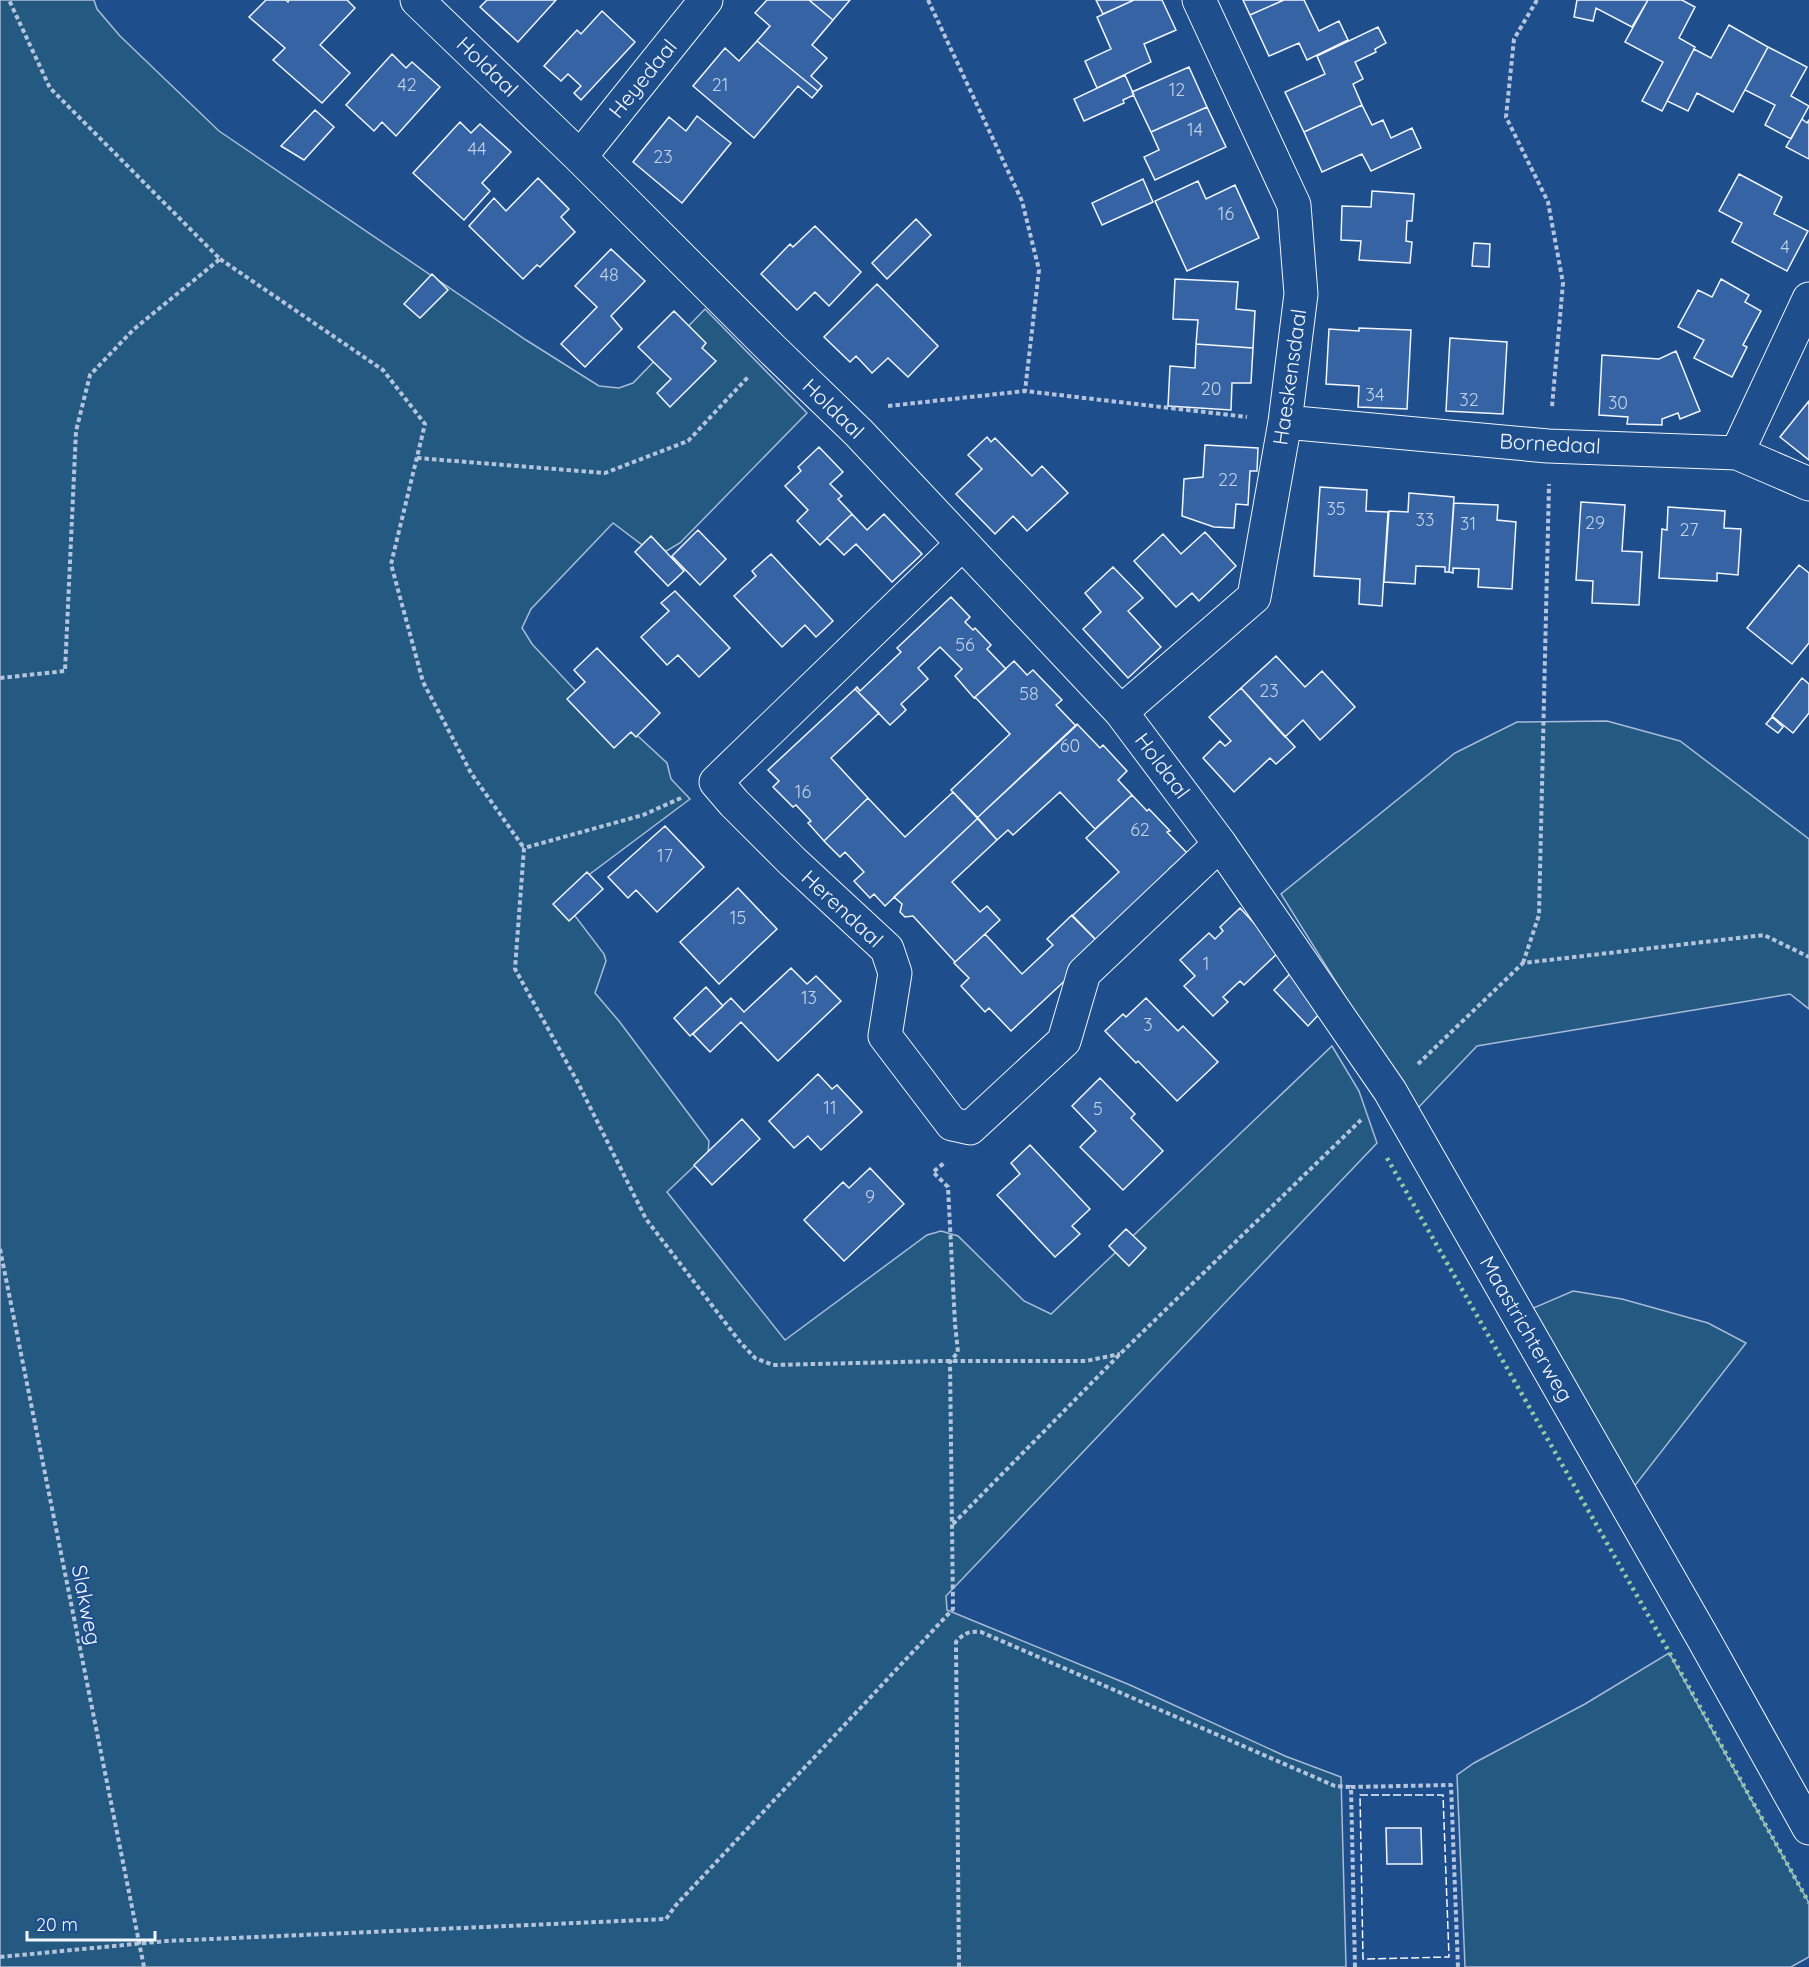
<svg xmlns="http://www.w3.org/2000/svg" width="1809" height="1967" viewBox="0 0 1809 1967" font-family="Quicksand,sans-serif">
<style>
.green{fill:#245a82;stroke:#a8bbd7;stroke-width:1.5}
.building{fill:#3563a3;stroke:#f2f6ff;stroke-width:1.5}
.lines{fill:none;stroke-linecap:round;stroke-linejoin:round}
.minor-casing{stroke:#f2f6ff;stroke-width:35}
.path{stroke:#b3c4dc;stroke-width:4;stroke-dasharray:4.5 3;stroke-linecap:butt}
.minor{stroke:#1f4e8c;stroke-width:33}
.hedge{stroke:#97c8a6;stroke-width:4.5;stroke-dasharray:3 4.5;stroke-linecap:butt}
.fence{stroke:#f2f6ff;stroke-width:1.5;stroke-dasharray:8 3;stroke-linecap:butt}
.labels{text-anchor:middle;stroke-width:4.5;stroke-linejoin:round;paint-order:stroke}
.number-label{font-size:18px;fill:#c3d1e8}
.street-label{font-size:21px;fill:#f2f6ff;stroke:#1f4e8c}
</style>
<rect width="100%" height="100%" fill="#1f4e8c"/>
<path class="green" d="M0,0H94L97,9L120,36L219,131L526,340L599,386L619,388L633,383L705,309L807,413L680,543L663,553L649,550L613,523L531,609L522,628L532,644L587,703L627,726L667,763L671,779L690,799L586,877L569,908L604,954L606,961L595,993L619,1021L709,1141L708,1153L667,1192L785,1340L927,1235L941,1231L958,1236L1024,1301L1051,1314L1332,1046L1359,1091L1377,1143L946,1596L947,1610L1130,1685L1285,1756L1341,1777L1346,1967H0Z
M1607,721L1680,741L1809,839V1009L1790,994L1477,1046L1416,1110L1281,894L1455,753L1517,722Z
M1573,1291L1622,1299L1708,1323L1746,1343L1633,1488L1531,1309Z
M1669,1653L1809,1903V1957L1791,1967H1465L1457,1775L1474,1763L1585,1704Z"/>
<path class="building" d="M266,0H286L288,2L289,0H347L355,8L320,45L350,73L322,103L273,60L285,48L249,17Z
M487,0H556L518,42L480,7Z
M767,0H809L833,20L812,45L827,58L811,76L822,86L818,91L757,41L770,26L755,13Z
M809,0H850L833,20Z
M1096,0H1134L1103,14Z
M1134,0H1162L1176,30L1144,44L1151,62L1097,88L1085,61L1111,49L1097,17Z
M1243,0H1284L1250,15Z
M1284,0H1304L1319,31L1339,21L1348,40L1307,60L1299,43L1269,56L1250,15Z
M1577,0H1648L1632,27L1596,8L1593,21L1574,17Z
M1648,0H1682L1695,7L1679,38L1695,47L1662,111L1642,101L1663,62L1625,42Z
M602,11L635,42L581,100L574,93L581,86L568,74L561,81L544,66L577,30L581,34Z
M1729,25L1768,47L1733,112L1697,93L1688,111L1667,101L1694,49L1711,58Z
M1378,27L1386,43L1375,49L1376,52L1355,62L1363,79L1353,84L1362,105L1304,132L1285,92L1325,74L1317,56Z
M757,41L818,91L812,98L798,86L754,138L693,86L725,48L739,61Z
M1768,47L1807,67L1791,96L1809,106L1791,139L1765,125L1775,105L1745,90Z
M392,54L406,68L412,62L440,87L396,136L382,122L374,131L346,105Z
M1189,67L1207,107L1151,132L1132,92Z
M1125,75L1134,95L1123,100L1124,103L1084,121L1074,99Z
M1362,105L1372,125L1383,120L1391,138L1412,128L1421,148L1371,171L1362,154L1322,172L1304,132Z
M1207,107L1226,147L1155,180L1144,157L1159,150L1151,132Z
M315,110L334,127L304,160L281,146Z
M697,116L731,143L682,203L633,162L669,117L686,131Z
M1802,119L1807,123L1809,120V159L1786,147Z
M460,122L471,133L480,124L511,152L482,183L490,191L464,220L413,173Z
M1739,174L1782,197L1774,214L1808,231L1787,271L1732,242L1742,223L1719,211Z
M538,178L569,209L561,217L575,232L540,267L537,265L523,279L469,226L494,198L506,211Z
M1143,179L1153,202L1102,225L1092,203Z
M1198,181L1206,199L1235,185L1259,238L1187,271L1155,201Z
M1372,191L1414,194L1412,221H1407L1406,241L1412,242L1410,263L1359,260L1361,241L1341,240L1342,206L1371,207Z
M916,219L931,235L887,279L872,263Z
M815,226L861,272L829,306L815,292L797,310L761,274L790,244L793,247Z
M1474,243L1490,244L1489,267L1472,266Z
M611,249L645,281L611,316L622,329L585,367L561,344L597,307L575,286Z
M432,274L448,290L420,318L404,304Z
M1175,279L1238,282L1236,309L1255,311L1253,348L1196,344L1198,320L1173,319Z
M1721,279L1749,295L1745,302L1761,311L1743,345L1747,347L1732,377L1694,358L1704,340L1678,327L1698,290L1712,297Z
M877,284L938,346L908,377L888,358L872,373L856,356L850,362L824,337Z
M674,311L706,343L702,348L716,361L670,407L657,393L671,379L638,347Z
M1359,328L1411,330L1407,409L1358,407L1359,386L1326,384L1329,329L1359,331Z
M1450,338L1507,342L1503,414L1446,411Z
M1196,344L1253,348L1251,383H1232L1231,410L1168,406L1170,366L1195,368Z
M1676,351L1700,411L1680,419L1678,413L1662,419V425L1627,424L1628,417L1599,415L1602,355L1659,359Z
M1809,401V460L1780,437Z
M987,437L991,442L995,438L1032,476L1042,466L1068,493L1027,531L1013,516L995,534L956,494L982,469L968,455Z
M1205,445L1258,448L1257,471H1250L1248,505L1236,504L1234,528L1214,527L1182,516L1184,479L1203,477Z
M819,447L843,472L830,484L842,496L838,499L852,514L820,545L797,521L808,510L785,486L801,471L798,467Z
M1320,487L1367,490L1366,511L1388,512L1382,606L1359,604L1360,579L1314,576Z
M1409,493L1454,497L1449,572H1445V567L1416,566L1415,584L1384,582L1389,511L1408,512Z
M1581,502L1625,505L1622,551L1642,552L1639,605L1592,603L1593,581L1576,580Z
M1454,503L1498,505L1497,520L1516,522L1512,589L1478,587L1479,569L1453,568V573L1449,572Z
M1668,507L1725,511L1724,528L1741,529L1738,575L1717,573V581L1659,578L1662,529L1667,530Z
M852,514L867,530L884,514L922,554L892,582L856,544L844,555L827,538Z
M698,530L726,559L700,585L672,556Z
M1205,532L1236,566L1199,601L1192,593L1176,607L1134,561L1163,534L1181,554Z
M651,536L684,571L668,586L635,552Z
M771,554L833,621L816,637L805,625L782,647L734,596L756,576L752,571Z
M1799,565L1809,573V643L1792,664L1747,628Z
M1113,567L1143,598L1128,611L1161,647L1128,678L1083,629L1101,612L1085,593Z
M675,591L730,648L699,677L678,655L667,665L641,637L669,611L661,603Z
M951,597L970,617L965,622L973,630L975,628L991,645L987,649L1006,669L974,698L955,676L962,669L940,647L918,668L928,679L901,704L906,710L890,725L855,689L857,687L860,691L901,652L897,648Z
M597,648L660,713L636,737L631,732L614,748L567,699L585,682L574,670Z
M1276,656L1305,687L1322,671L1355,707L1320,740L1303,720L1285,737L1241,688Z
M1014,661L1027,675L1033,670L1062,700L1056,705L1076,726L977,818L951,790L1010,734L975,697Z
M1802,678L1809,684V713L1793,733L1772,716Z
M1241,688L1295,747L1276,764L1270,758L1234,792L1203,758L1220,741L1225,746L1231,741L1209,717Z
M855,689L879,713L831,758L868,798L824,841L808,823L811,821L796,805L793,807L773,787L779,781L768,770Z
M1772,717L1783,727L1778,733L1766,724Z
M1077,724L1100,748L1103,745L1127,771L1118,780L1132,795L1095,829L1060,792L1013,835L1008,830L997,840L977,818Z
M953,792L978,818L885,906L874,894L870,898L854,881L864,872L845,852L840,857L824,841L868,798L905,837Z
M1132,795L1147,811L1149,809L1170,831L1167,832L1187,853L1169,869L1176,877L1102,946L1072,916L1119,872L1086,838Z
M978,818L997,840L952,882L980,912L987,906L1000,920L955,962L913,916L905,917L900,912L902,904L894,897Z
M665,826L704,867L657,912L636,890L628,898L608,877Z
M587,872L603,889L569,921L553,904Z
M738,888L777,929L719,984L680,942Z
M1240,908L1280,951L1244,985L1240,981L1223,997L1228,1002L1213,1016L1184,986L1195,976L1180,960L1209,933L1215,939L1223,931L1220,927Z
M1072,915L1102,946L1011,1031L989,1008L985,1012L961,986L969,978L954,963L985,934L1022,974L1053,945L1047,939Z
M791,968L807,984L816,976L841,1001L778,1061L741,1022L710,1052L693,1034L731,998L744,1012Z
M1293,971L1323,1010L1308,1026L1274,990Z
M706,987L723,1006L690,1036L674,1018Z
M1146,998L1178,1031L1183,1026L1218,1062L1177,1101L1138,1061L1136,1063L1105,1031L1123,1014L1126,1017Z
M818,1074L832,1089L837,1085L862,1112L821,1150L808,1136L794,1148L769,1121Z
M1100,1078L1135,1114L1131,1118L1163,1151L1123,1190L1080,1147L1096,1131L1072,1106Z
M742,1119L760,1139L712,1185L694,1165Z
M1030,1145L1090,1209L1072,1226L1080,1234L1055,1257L997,1195L1020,1174L1011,1163Z
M870,1168L904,1204L844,1261L804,1220L843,1182L849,1188Z
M1126,1229L1146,1248L1129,1266L1109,1246Z
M1386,1828H1421L1422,1864H1387Z"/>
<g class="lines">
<defs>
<path id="minor" d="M417,0L580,157L773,350L859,433L1121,712L1220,844L1390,1091L1703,1638L1809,1828
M580,157L706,0
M1285,422L1548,446L1737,453L1809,484
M1737,453L1809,299
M962,544L716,782L734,803L792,861L887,949L895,973L885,1036L952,1124L970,1128L1064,1041L1084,973L1220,844
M1121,712L1254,597L1285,422L1301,294L1294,205L1199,0"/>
</defs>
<use href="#minor" class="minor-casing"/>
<path class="path" d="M928,0L1022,201L1039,270L1025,391
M1537,0L1514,39L1506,117L1548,202L1563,283L1552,407
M220,259L383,370L425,424L391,564L423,682L471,773L524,848
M888,406L1025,391L1247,417
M417,458L605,473L688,441L748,377
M0,678L65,671L76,431L90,375L134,329L220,259L50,88L9,0
M681,798L643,815L524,848L515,969L577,1081L646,1219L740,1342L755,1358L773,1365L941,1361H1086L1120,1354
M1523,963L1539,915L1549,484
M1418,1064L1523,963L1764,935L1809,957
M0,1249L144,1967
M953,1524L1120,1354L1361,1120
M0,1957L166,1941L666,1919L676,1905L953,1609L950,1362L958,1352L955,1324L948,1187L933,1172L944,1163
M959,1967L956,1642C964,1633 969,1631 981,1632L1335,1786L1351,1787
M1355,1967L1351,1787L1451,1785L1458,1967"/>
<use href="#minor" class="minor"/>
<path class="hedge" d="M1387,1158L1680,1671L1809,1903"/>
<path class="fence" d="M1360,1795H1443L1449,1957L1363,1959Z"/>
</g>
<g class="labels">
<g class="number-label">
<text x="407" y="91">42</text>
<text x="720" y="91">21</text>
<text x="1177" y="96">12</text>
<text x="1195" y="136">14</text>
<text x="477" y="155">44</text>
<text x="663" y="163">23</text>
<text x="1226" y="220">16</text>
<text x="1785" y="253">4</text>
<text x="609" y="281">48</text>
<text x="1211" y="395">20</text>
<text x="1375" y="401">34</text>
<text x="1469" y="406">32</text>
<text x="1618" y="409">30</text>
<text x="1228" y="486">22</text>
<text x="1336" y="515">35</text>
<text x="1425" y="526">33</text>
<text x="1595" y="529">29</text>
<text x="1468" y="530">31</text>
<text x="1689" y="536">27</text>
<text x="965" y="651">56</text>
<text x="1269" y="697">23</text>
<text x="1029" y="700">58</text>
<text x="1070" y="752">60</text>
<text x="803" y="798">16</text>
<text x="1140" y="836">62</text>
<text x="665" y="862">17</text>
<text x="738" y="924">15</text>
<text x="1206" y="970">1</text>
<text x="809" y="1004">13</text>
<text x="1148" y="1031">3</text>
<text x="830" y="1114">11</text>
<text x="1098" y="1115">5</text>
<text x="870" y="1203">9</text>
</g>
<g class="street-label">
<text transform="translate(487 67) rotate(44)" y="7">Holdaal</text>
<text transform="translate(643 79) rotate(-51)" y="7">Heyedaal</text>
<text transform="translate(1290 377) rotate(-82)" y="7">Haeskensdaal</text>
<text transform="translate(833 409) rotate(44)" y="7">Holdaal</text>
<text transform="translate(1550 444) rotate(3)" y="7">Bornedaal</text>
<text transform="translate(1162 766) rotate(53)" y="7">Holdaal</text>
<text transform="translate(842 909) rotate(43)" y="7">Herendaal</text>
<text transform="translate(1526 1329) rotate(60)" y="7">Maastrichterweg</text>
<text transform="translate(86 1605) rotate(79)" y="7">Slakweg</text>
</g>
</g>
<path d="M27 1931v9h128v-9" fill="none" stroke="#f2f6ff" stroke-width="3"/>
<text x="36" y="1931" font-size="18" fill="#f2f6ff" stroke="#1f4e8c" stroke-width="4.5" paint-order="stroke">20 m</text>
</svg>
